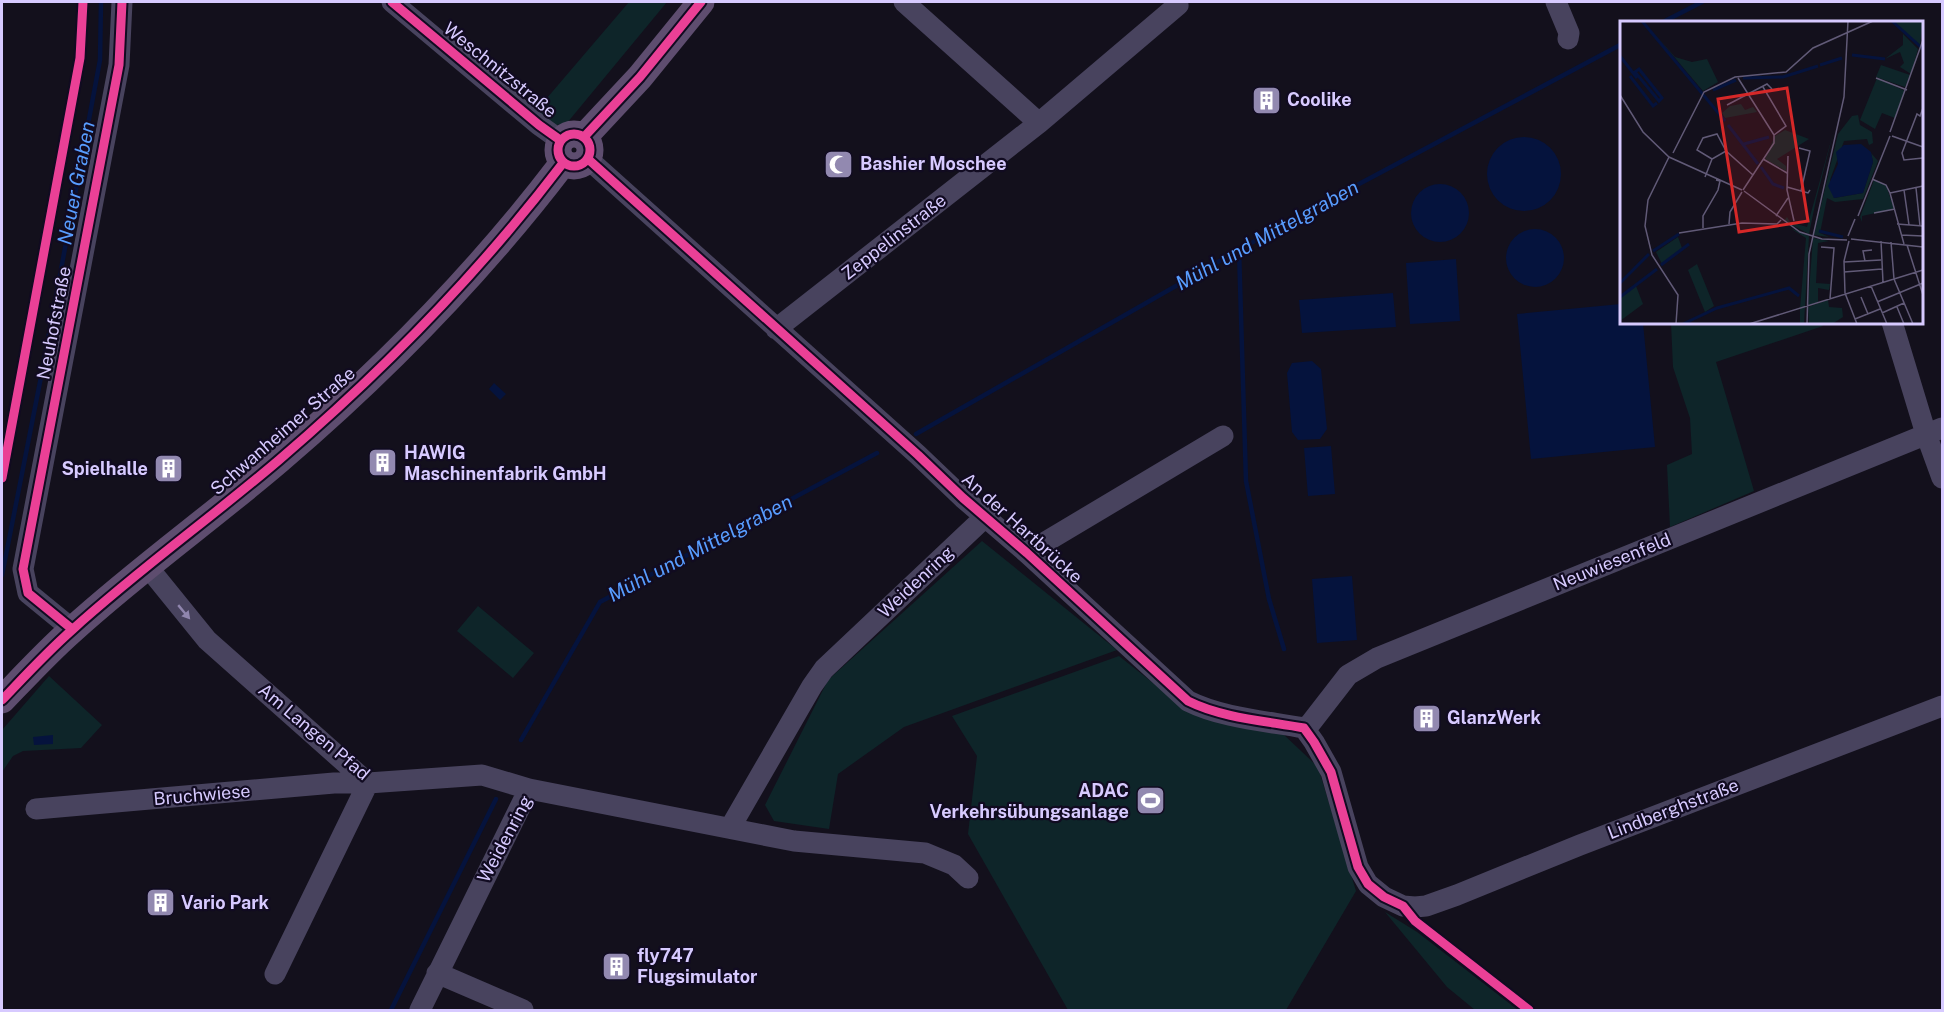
<svg xmlns="http://www.w3.org/2000/svg" width="1944" height="1012" viewBox="0 0 1944 1012" font-family="'Public Sans',sans-serif">
<style>
.green{fill:#0e2529}
.water{fill:#05133d}
.lines{fill:none;stroke-linecap:round;stroke-linejoin:round}
.stream{stroke:#05133d;stroke-width:4.5}
.minor{stroke:#48435e;stroke-width:21}
.major{stroke:#5e4d6f;stroke-width:27}
.cycleway-casing{stroke:#110b21;stroke-width:13}
.cycleway{stroke:#ea4096;stroke-width:9}
.oneway{fill:#9086ae}
.labels{text-anchor:middle;stroke-width:4.5;stroke-linejoin:round;paint-order:stroke}
.street-label{font-size:18px;fill:#d7caff;stroke:#110b21}
.poi-label{font-size:18px;font-weight:bold;fill:#d7caff;stroke:#110b21;text-anchor:start}
.water-label{font-size:20px;font-style:italic;fill:#589dff;stroke:#110b21}
.inset-river{fill:none;stroke:#05133d;stroke-width:3}
.inset-road{fill:none;stroke:#615a77;stroke-width:1.5}
.view{fill:#d62828;fill-opacity:0.15;stroke:#d62828;stroke-width:3}
.inset-edge{fill:none;stroke:#d7caff;stroke-width:3}
</style>
<rect width="100%" height="100%" fill="#13101c"/>
<path class="green" d="M629,2H667L567,123L556,125L535,112Z
M1671,323L1821,322L1823,326L1716,362L1754,491L1670,527L1667,465L1692,454L1690,418L1673,367Z
M982,541L1117,650L904,727L838,774L829,829L774,821L765,805L828,680Z
M478,606L534,653L513,678L457,631Z
M1119,656L1182,706L1282,733L1318,767L1356,891L1286,1010H1068L968,834L977,756L952,716Z
M49,676L102,725L81,748L23,751L13,756L2,772V730Z
M1385,912L1417,932L1518,1010H1475L1447,987Z"/>
<path class="water" d="M1487 174a37 37 0 1 1 74 0a37 37 0 1 1-74 0Z
M1411 213a29 29 0 1 1 58 0a29 29 0 1 1-58 0Z
M1506 258a29 29 0 1 1 58 0a29 29 0 1 1-58 0Z
M1456,259L1460,321L1410,324L1406,263Z
M1393,293L1396,327L1302,333L1299,300Z
M1621,304L1622,322L1643,323L1655,447L1531,459L1517,314Z
M1312,361L1321,369L1327,429L1320,439L1298,440L1292,432L1287,373L1292,363Z
M494,383L506,394L500,400L489,389Z
M1331,446L1335,494L1308,496L1304,448Z
M1352,576L1357,640L1317,643L1312,579Z
M53,735V744L34,745L33,737Z"/>
<g class="lines">
<path class="stream" d="M1663,22L1702,2
M1239,250L1246,481L1269,599L1284,649
M916,434L1297,217L1622,44
M2,575L41,377L100,60L101,2
M521,740L600,602L877,453
M391,1010L496,799"/>
<path class="minor" d="M392,2L539,125L560,140
M904,2L1039,123
M1556,2L1569,33L1568,39
M588,159L918,455L963,498L1027,553L1188,701C1222,718 1266,721 1304,728L1314,742L1331,772L1358,867L1368,884L1384,897L1403,906L1415,907L1426,906L1457,895L1580,845L1942,706
M1892,322L1926,434L1942,478
M776,329L1039,123L1178,5L1177,2
M1027,553L1223,436
M147,566L207,640L368,783
M72,629L28,593L23,569L119,65L122,2
M1304,728L1310,724L1348,675L1377,658L1942,428
M36,809L334,783H368L482,775L529,789L794,841L925,853L954,865L968,878
M730,828L812,686L824,669L985,517
M437,973L523,1010
M275,974L368,783
M420,1010L529,789"/>
<path class="major" d="M558 150a16 16 0 1 1 32 0a16 16 0 1 1-32 0Z
M584,137L640,77L701,2
M2,700C25,676 47,652 72,630C138,570 211,518 279,460C383,371 480,272 563,163"/>
<defs>
<path id="cycleway" d="M392,2L539,125L560,140
M558 150a16 16 0 1 1 32 0a16 16 0 1 1-32 0Z
M584,137L640,77L701,2
M588,159L918,455L963,498L1027,553L1188,701C1222,718 1266,721 1304,728L1314,742L1331,772L1358,867L1368,884L1384,897L1403,906L1415,921L1529,1010
M2,478L80,58L83,2
M72,629L28,593L23,569L119,65L122,2
M2,700C25,676 47,652 72,630C138,570 211,518 279,460C383,371 480,272 563,163"/>
</defs>
<use href="#cycleway" class="cycleway-casing"/>
<use href="#cycleway" class="cycleway"/>
</g>
<defs><path id="oneway-solid" d="M-6-.8H1V-3.2L6.5 0L1 3.2V.8H-6Z" transform="scale(1.5)"/></defs>
<use class="oneway" href="#oneway-solid" transform="translate(184 612) rotate(50)"/>
<defs>
<symbol id="building-square" viewBox="-11 -11 22 22"><rect x="-9" y="-9" width="18" height="18" rx="4" fill="#9289b0" stroke="#110b21"/><path d="M-4-6H4V6H1V3H-1V6H-4ZM-2.5-4.3h1.7v1.8h-1.7ZM.8-4.3h1.7v1.8H.8ZM-2.5-1h1.7V.8h-1.7ZM.8-1h1.7V.8H.8Z" fill="#fff"/></symbol>
<symbol id="mosque-square" viewBox="-11 -11 22 22"><rect x="-9" y="-9" width="18" height="18" rx="4" fill="#9289b0" stroke="#110b21"/><path d="M3.5-4.9A6 6 0 1 0 3.5 4.9A5 5 0 1 1 3.5-4.9Z" fill="#fff"/></symbol>
<symbol id="stadium-square" viewBox="-11 -11 22 22"><rect x="-9" y="-9" width="18" height="18" rx="4" fill="#9289b0" stroke="#110b21"/><path d="M0-5a6.5 5 0 1 0 0 10a6.5 5 0 1 0 0-10ZM-3.5-1.8h7v3.6h-7Z" fill="#fff"/></symbol>
</defs>
<g fill-rule="evenodd">
<use href="#building-square" x="1250" y="84" width="33" height="33"/>
<use href="#mosque-square" x="822" y="148" width="33" height="33"/>
<use href="#building-square" x="366" y="446" width="33" height="33"/>
<use href="#building-square" x="152" y="452" width="33" height="33"/>
<use href="#building-square" x="1410" y="702" width="33" height="33"/>
<use href="#stadium-square" x="1134" y="784" width="33" height="33"/>
<use href="#building-square" x="144" y="886" width="33" height="33"/>
<use href="#building-square" x="600" y="950" width="33" height="33"/>
</g>
<g class="labels">
<g class="street-label">
<text transform="translate(500 70) rotate(39)" y="6">Weschnitzstraße</text>
<text transform="translate(894 237) rotate(-38)" y="6">Zeppelinstraße</text>
<text transform="translate(54 323) rotate(-79)" y="6">Neuhofstraße</text>
<text transform="translate(283 431) rotate(-41)" y="6">Schwanheimer Straße</text>
<text transform="translate(1022 528) rotate(42)" y="6">An der Hartbrücke</text>
<text transform="translate(1612 562) rotate(-22)" y="6">Neuwiesenfeld</text>
<text transform="translate(916 582) rotate(-43)" y="6">Weidenring</text>
<text transform="translate(314 732) rotate(40)" y="6">Am Langen Pfad</text>
<text transform="translate(202 795) rotate(-5)" y="6">Bruchwiese</text>
<text transform="translate(1673 809) rotate(-21)" y="6">Lindberghstraße</text>
<text transform="translate(505 839) rotate(-62)" y="6">Weidenring</text>
</g>
<g class="poi-label">
<text x="1287" y="106">Coolike</text>
<text x="860" y="170">Bashier Moschee</text>
<text x="404" y="459">HAWIG<tspan x="404" dy="21">Maschinenfabrik GmbH</tspan></text>
<text x="148" y="475" text-anchor="end">Spielhalle</text>
<text x="1447" y="724">GlanzWerk</text>
<text x="1129" y="797" text-anchor="end">ADAC<tspan x="1129" dy="21">Verkehrsübungsanlage</tspan></text>
<text x="181" y="909">Vario Park</text>
<text x="637" y="962">fly747<tspan x="637" dy="21">Flugsimulator</tspan></text>
</g>
<g class="water-label">
<text transform="translate(76 183) rotate(-79)" y="7">Neuer Graben</text>
<text transform="translate(1267 235) rotate(-29)" y="7">Mühl und Mittelgraben</text>
<text transform="translate(700 548) rotate(-28)" y="7">Mühl und Mittelgraben</text>
</g>
</g>
<g transform="translate(1620 21)">
<rect width="303" height="303" fill="#13101c"/>
<path d="M273,0H303L300,24L278,6ZM33,11L55,36L72,41L87,38L98,61L83,70ZM283,13L298,28L291,53L280,46L284,42L280,31L265,38L283,24ZM261,44L290,54L285,66L256,56ZM257,57L285,70L275,97L262,92L255,108L240,99ZM121,83L125,89L133,86L137,91L105,97L102,92L110,85ZM238,94L240,104L252,111L253,122L249,124L247,118L224,120L210,159L214,177L243,172L253,141L251,132L258,140L243,178L215,181L207,177L200,212L209,216L194,214L218,113L232,95ZM165,109L189,118L157,138L166,145V150L145,138L155,115ZM214,109L196,179L189,213L164,200L167,196L170,201L187,206ZM254,159L266,164L274,188L242,195V201L240,196ZM170,207L189,215L184,303H180V288L186,217ZM58,216L62,227L42,243L36,231ZM193,217L209,220L198,222L196,262L210,263L209,269L198,267V281L188,284ZM77,243L94,285L85,291L68,249ZM16,265L23,283L0,300V277ZM208,279L209,286L222,287L223,296L212,303H189L188,286Z" fill="#0e2529"/>
<path d="M241,123L251,131L253,141L243,172L214,177L208,165L218,143L216,131L224,124Z" fill="#05133d"/>
<path class="inset-river" d="M22,0L105,100M272,0L303,28M232,34L265,38M0,35L17,57M200,44L222,37M19,48L42,77L39,80L15,51ZM10,55L33,85L37,82M123,57L163,56L198,45M93,69L116,59M108,104L138,143M124,123L149,116M141,146L153,163L164,167M199,210L223,216M33,230L59,213M41,244L69,223M0,262L29,233M0,276L37,248M63,303L97,287L169,267L179,275"/>
<path class="inset-road" d="M118,57L154,114M256,57L287,69M0,74L23,111L49,136L122,169M107,84L147,63L152,68M303,87L300,95L297,93L282,132L284,139L303,137M270,111L303,19M272,115L303,126M179,127L190,130L181,170M53,132L84,71L115,56L166,51L193,27L253,0M168,135L167,169L174,200M49,136L28,179L25,205L32,234L58,274L56,303M92,138L77,129L83,117L97,113L106,130M143,138L167,152M85,156L92,138L106,130L133,154M252,158L266,164L270,172L284,223M167,166L188,172L190,169M296,167L300,205M123,169L154,122V114L166,105L143,66M284,169L289,204M124,170L180,211L202,218L227,219M270,172L303,165M254,192L275,188M156,195L168,177M238,195L270,115M109,203L110,191L122,171M277,203L303,205M83,207V195L98,169L100,160L96,159M59,212L122,202L157,203L161,199M281,214L303,215M228,215L235,198M231,218L303,226M229,220L224,240L225,272L237,303M261,220L263,261M271,221L274,258L293,303M287,224L303,274M201,226L214,227L210,278M245,240L243,230L252,229M224,241L261,239M224,251L262,248M251,265L267,303M241,276L248,293M257,281L303,262M277,286L284,303M262,292L284,282M235,298L260,288M129,303L303,249M187,303L189,233L224,76L228,0"/>
<path class="view" d="M167,67L188,200L119,211L98,78Z"/>
<rect width="303" height="303" class="inset-edge"/>
</g>
<rect width="1944" height="1012" fill="none" stroke="#d7caff" stroke-width="6"/>
</svg>
